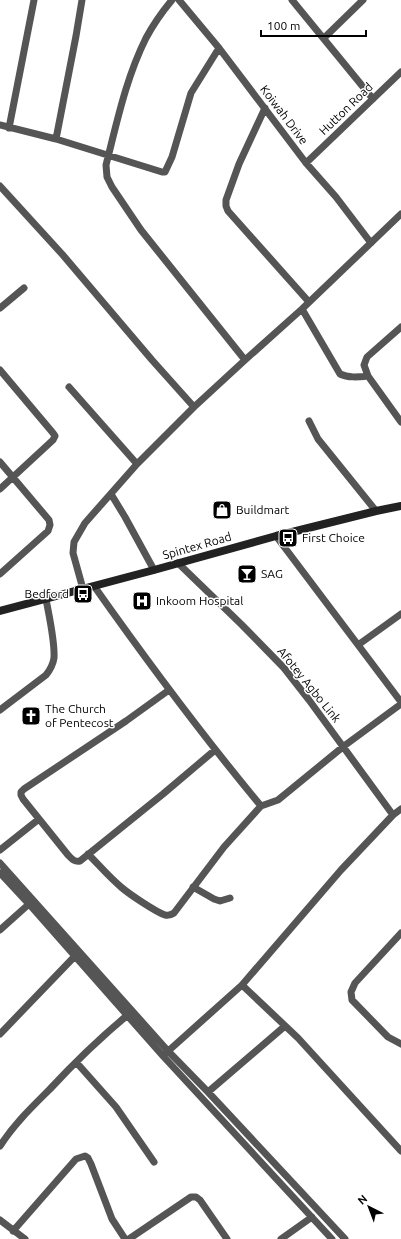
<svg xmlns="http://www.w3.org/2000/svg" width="401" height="1239" viewBox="0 0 401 1239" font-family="Ubuntu,sans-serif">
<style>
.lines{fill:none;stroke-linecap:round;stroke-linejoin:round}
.street{stroke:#555;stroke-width:7}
.secondary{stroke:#222;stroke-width:8}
.labels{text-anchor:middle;stroke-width:3;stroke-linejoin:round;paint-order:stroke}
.street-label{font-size:12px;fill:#000;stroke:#fff}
.poi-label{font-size:12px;fill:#000;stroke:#fff;text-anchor:start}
</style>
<rect width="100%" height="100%" fill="#fff"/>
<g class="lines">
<path class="street" d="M172,0C162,12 153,25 146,38C126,78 117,122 106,165L107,177L112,187L141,230L245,360
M179,0L219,48L306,163L336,197L371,243
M292,0L373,99
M324,38L363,0
M265,108L239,164L226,200V206L228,211L309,302
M0,125L56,139L162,172H165L172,157L191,93L219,48
M9,128L34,0
M56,139L76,36L82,0
M306,163L401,72
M0,186L62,254L152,360L194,407
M0,308L24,288
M302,309L340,374C348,378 358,377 368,376
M401,327L367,357L364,365L368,376L401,422
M0,370L53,433L55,436L53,440L0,489
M69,387L137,464
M309,421L318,439L376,511
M0,462L49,520L50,525L48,531L0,574
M111,494L125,517L154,570
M276,536L401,702
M178,563L242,625L284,668L309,700L393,815
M94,586C147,661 202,735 261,806
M83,589L73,553L74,542L85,523L137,464L194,407L245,360L302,309L401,214
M358,645L401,614
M169,690L126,721L24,789L21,792V795L23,799L68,855C72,859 74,862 80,861L163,794L215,750
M0,710L46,675C50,670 53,665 54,658C55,641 49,616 46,599
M0,850L39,819
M88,854C99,865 109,877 121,887C129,894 156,912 165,915C169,916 171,915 174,913L224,847L261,806L278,800L344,746L401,704
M0,863L168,1051L208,1092L345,1239
M0,873L29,904L163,1056L332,1239
M193,887L214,899L220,901L230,898
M0,930L29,904
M401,933L355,983L351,992L352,1000L388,1037L401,1044
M242,985L298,1038L401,1151
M0,1034L75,956
M166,1053L242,985L341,870L393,815L401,809
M76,1062L116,1107L154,1162
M208,1092L285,1026
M0,1146C14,1124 32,1107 50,1089C75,1062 101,1037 130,1013
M0,1220L25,1239
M13,1231L76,1159L85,1156L88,1158L91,1164L112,1219L125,1239
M129,1239L191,1197H196L200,1200L227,1239
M281,1239L312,1217"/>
<path class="secondary" d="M0,611L154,570L276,536L376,511L401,506"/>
</g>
<defs>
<symbol id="shop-square" viewBox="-11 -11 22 22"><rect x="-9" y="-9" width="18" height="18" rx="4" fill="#000" stroke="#fff"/><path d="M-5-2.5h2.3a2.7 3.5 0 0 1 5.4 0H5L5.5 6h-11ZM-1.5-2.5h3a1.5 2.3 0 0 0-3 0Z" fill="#fff"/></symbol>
<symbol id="bus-square" viewBox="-11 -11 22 22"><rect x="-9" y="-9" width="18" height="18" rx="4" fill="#000" stroke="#fff"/><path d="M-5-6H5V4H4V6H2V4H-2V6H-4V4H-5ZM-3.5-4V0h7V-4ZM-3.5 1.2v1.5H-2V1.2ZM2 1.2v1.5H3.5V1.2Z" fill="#fff"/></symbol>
<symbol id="bar-square" viewBox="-11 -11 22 22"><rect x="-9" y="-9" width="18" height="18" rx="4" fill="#000" stroke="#fff"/><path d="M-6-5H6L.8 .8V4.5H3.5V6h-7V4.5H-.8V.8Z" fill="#fff"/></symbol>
<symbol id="hospital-square" viewBox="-11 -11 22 22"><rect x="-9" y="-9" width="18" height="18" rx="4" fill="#000" stroke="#fff"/><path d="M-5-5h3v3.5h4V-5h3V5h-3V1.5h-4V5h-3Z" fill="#fff"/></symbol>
<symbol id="church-square" viewBox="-11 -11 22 22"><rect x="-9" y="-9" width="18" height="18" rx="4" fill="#000" stroke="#fff"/><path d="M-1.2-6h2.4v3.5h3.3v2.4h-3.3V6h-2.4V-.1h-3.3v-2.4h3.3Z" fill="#fff"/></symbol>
</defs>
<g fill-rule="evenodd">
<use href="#shop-square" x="211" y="499" width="22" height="22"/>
<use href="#bus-square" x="277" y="527" width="22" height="22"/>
<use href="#bar-square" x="236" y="563" width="22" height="22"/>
<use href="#bus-square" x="72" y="583" width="22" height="22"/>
<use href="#hospital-square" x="131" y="590" width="22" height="22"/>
<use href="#church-square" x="20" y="705" width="22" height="22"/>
</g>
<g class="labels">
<g class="street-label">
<text transform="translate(346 109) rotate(-44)" y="4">Hutton Road</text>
<text transform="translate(284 115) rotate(53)" y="4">Koiwah Drive</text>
<text transform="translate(197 546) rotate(-16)" y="4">Spintex Road</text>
<text transform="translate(309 685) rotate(51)" y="4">Afotey Agbo Link</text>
</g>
<g class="poi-label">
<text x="236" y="514">Buildmart</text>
<text x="302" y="542">First Choice</text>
<text x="261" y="578">SAG</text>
<text x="69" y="598" text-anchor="end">Bedford</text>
<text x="156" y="605">Inkoom Hospital</text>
<text x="45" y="713">The Church<tspan x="45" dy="14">of Pentecost</tspan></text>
</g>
</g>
<g transform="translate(369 1207) rotate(318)" stroke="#ffffff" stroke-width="3" paint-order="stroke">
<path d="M0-3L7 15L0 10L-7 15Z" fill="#000000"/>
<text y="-6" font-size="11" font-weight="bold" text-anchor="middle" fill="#000000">N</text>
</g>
<path d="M261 30v6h105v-6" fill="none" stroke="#000000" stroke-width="2"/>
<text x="267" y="30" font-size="12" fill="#000000" stroke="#ffffff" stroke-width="3" paint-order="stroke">100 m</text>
</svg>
